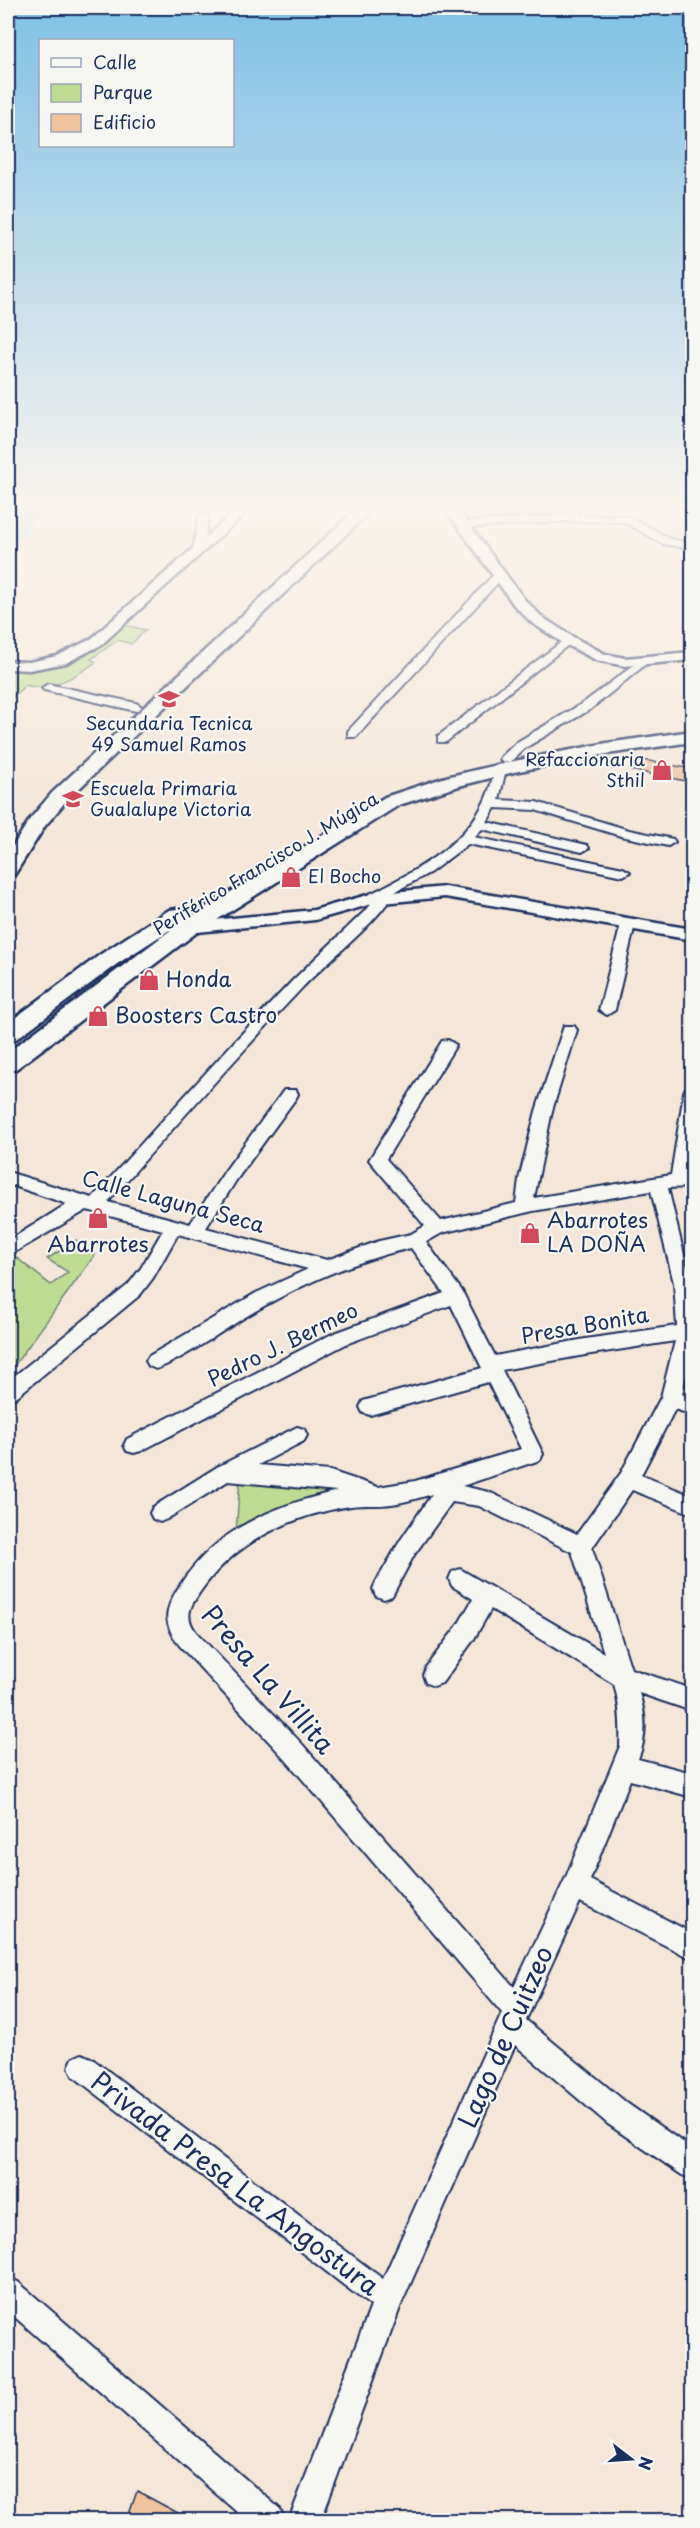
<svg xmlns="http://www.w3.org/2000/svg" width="700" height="2528" viewBox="0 0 700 2528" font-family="'Playpen Sans',sans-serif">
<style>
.green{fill:#bedb93;stroke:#6c8578;stroke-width:1.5}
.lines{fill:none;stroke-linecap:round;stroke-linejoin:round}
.river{fill:#85d5e0;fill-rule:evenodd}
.building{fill:#efc39e;stroke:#1b2f5e;stroke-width:1.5}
.minor-casing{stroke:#1b2f5e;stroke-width:4}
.tertiary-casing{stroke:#1b2f5e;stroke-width:5}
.primary-casing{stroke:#1b2f5e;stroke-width:5}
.minor{fill:#f6f6f2;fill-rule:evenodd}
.tertiary{fill:#f6f6f2;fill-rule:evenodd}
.primary{fill:#f6f6f2;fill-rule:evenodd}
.labels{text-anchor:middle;stroke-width:4.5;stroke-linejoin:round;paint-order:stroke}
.far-poi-label{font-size:18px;fill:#1b2f5e;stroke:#f6f6f2;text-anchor:start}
.far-street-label{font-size:18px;fill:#1b2f5e;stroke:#f6f6f2}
.poi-label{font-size:21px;fill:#1b2f5e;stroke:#f6f6f2;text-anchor:start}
.street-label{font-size:21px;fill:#1b2f5e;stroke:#f6f6f2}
.near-street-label{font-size:26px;fill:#1b2f5e;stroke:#f6f6f2}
</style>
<rect width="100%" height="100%" fill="#f4e7d9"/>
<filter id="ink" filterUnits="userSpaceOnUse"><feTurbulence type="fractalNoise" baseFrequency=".0167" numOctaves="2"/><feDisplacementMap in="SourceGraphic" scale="12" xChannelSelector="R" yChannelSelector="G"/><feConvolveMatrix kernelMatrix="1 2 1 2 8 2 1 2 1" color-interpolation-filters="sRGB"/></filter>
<g filter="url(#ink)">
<path class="green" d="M124,625L146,630L131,644L118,640L91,659L96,662C78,675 48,693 25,685L8,702V667C15,669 24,671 31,671C67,668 97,647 124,625Z
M76,1240L95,1255L8,1374V1258L13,1255L51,1285L68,1272L47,1259Z
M240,1478L356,1492L236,1534Z"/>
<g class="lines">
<path class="river" d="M15,503H31L29,511L36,518L25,536L8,544V532L19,519L13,512Z"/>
</g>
<path class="building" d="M638,759L693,769L691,782L630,770Z
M137,2491L191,2520H127Z"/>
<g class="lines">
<defs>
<path id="minor" d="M503,503L496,508L452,511L447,508L452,505Z
M569,503L582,504L576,515L624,516L635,519L670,539L692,543V549L663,544L624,522L569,521L465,528L460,525L465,522L566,515L571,505Z
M204,513L209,516L203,549L198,552L193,549L199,516Z
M500,571L504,572V576L356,737H348V731L496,572Z
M568,637L572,638V642L446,742H438V736Z
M642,659L646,660V664L591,709L525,748L510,762H502L500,759L502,756L517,742L583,703Z
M48,684L136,703L142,707L136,711L44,690L42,688Z
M500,765L506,769L499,800L536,802L629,830L673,839L675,842L668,846L621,836L535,810L495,808L487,822L587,845L589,848L582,852L482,829L474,837L623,868L630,872L623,876L468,844L431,872L389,895L391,898C366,933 330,958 301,989C235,1059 171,1130 108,1202L190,1224L225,1171L284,1090H296L298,1094L296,1098L237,1179L206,1228L327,1260L379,1241L411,1234L425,1226L369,1160L442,1041L448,1040L456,1045L386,1159L441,1221L516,1203L519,1179L536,1111L564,1026H574L577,1030L552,1111L534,1198L671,1175L684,1092L686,1088L692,1087V1145L688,1175H692V1187L668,1188L692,1288V1348L682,1394L692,1399V1415L675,1409L641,1475L692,1496V1514L632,1490L592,1548L631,1669L692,1689V1711L639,1693C646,1714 647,1738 638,1759L692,1773V1797L630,1780L590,1880L692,1933V1959L580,1902L526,2020L628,2104L692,2149V2179L682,2175L608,2124L515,2045L401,2305L321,2520H289L371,2306L73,2076L69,2067L73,2058L82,2054L91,2058L383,2279L502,2013L286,1760L180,1646C162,1622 164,1610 180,1585C217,1528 274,1506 337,1491L228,1481L167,1519L160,1522L153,1519L150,1513L153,1507L217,1467L297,1427L304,1429L307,1435L304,1441L258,1465L330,1471L378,1487L415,1481L521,1449L488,1382L370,1415L363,1413L360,1407L363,1401L370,1399L482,1368L451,1305L346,1344L141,1451L134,1453L127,1451L124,1445L127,1439L332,1334L444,1293L411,1248C353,1261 297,1286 247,1316C220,1332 184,1359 156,1369L149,1366L146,1361L149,1356L256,1293L308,1269L178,1234L153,1278L140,1295L15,1398L8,1400V1381L128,1285L141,1268L163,1230L87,1210L8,1256V1241L67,1204L8,1184V1172L92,1198L233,1043L294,979L368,908L372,903L366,902L364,899L366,896C422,868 485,836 494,769ZM651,1191L674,1283L677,1326L585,1339L495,1356L462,1291L426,1242L442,1233L533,1211ZM675,1341L661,1397L621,1473L577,1534L489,1492L462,1486L540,1460L543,1454L502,1370L585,1355ZM432,1494L400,1541L376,1582L373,1589L376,1596L384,1599L392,1596L414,1555L452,1502L479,1506L572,1552L604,1653L460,1569L452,1572L449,1579L452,1586L473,1599L458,1625L426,1667L423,1675L426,1683L434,1686L442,1683L474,1639L491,1609L614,1684C620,1705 621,1724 620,1746L566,1877L514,1987L302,1744L196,1632C184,1616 190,1607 200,1592C234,1542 292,1515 351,1506C364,1504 378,1506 392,1504C405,1502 419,1498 432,1494Z
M628,920L635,924L615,1010L607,1015L599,1010L621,924Z
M8,2277L18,2282L280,2509L285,2520H246L8,2311Z"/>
<path id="tertiary" d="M244,503H257L101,645L66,663L29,670L8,669V661L29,662L57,656L91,639Z
M441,503H453L524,599L542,617L573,637L605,654L625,658L692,652V660L625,666L596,660L563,643L532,623L514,605Z
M445,887L692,929V940L445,897L372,904L315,920L188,933L182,932L172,918L175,914H187L193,922L314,910L371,894Z"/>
<path id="primary" d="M363,503H379L66,801L45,826L15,874L8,876V854L30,819L52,793Z
M692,731V742L607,754L514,772L459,786L399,805L196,933L16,1069L8,1071V1052L180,923L385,797L446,777L514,761L607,743Z
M177,909L185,910L188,915L185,920L117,964L16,1039L8,1042V1023L101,954L169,910Z"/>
</defs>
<use href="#minor" class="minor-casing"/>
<use href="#tertiary" class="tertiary-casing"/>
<use href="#primary" class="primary-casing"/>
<use href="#minor" class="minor"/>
<use href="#tertiary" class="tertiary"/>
<use href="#primary" class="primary"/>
</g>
</g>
<linearGradient id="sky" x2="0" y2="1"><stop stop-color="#80c1e5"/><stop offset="0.59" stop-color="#faf4ee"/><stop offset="1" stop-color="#faf4ee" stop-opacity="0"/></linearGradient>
<rect width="700" height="857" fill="url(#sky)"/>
<defs>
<symbol id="school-bare" viewBox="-9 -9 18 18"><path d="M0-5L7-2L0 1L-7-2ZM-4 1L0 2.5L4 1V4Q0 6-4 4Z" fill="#d1495b" stroke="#f6f6f2" stroke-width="2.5" paint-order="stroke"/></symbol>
<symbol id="shop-bare" viewBox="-9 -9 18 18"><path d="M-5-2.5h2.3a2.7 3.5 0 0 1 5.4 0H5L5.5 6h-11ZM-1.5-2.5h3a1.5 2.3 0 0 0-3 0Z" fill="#d1495b" stroke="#f6f6f2" stroke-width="2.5" paint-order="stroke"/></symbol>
</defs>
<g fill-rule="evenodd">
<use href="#school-bare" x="154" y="684" width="30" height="30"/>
<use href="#shop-bare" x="647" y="755" width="30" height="30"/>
<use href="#school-bare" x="58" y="784" width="30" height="30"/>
<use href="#shop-bare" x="276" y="862" width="30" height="30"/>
<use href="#shop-bare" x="134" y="965" width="30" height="30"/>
<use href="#shop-bare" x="83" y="1001" width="30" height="30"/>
<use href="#shop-bare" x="83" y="1203" width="30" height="30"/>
<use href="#shop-bare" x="515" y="1218" width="30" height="30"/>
</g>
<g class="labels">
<g class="far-poi-label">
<text x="169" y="730" text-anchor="middle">Secundaria Tecnica<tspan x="169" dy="21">49 Samuel Ramos</tspan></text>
<text x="645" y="766" text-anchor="end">Refaccionaria<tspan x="645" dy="21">Sthil</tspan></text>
<text x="90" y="795">Escuela Primaria<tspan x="90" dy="21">Gualalupe Victoria</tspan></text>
<text x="308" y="883">El Bocho</text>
</g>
<g class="far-street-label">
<text transform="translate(266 864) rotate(-31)" y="6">Periférico Francisco J. Múgica</text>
</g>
<g class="poi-label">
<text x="166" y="987">Honda</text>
<text x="115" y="1023">Boosters Castro</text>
<text x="547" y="1228">Abarrotes<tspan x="547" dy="24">LA DOÑA</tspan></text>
<text x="98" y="1252" text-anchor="middle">Abarrotes</text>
</g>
<g class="street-label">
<text transform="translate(173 1202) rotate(15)" y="7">Calle Laguna Seca</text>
<text transform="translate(585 1326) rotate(-10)" y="7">Presa Bonita</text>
<text transform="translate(283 1345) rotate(-26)" y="7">Pedro J. Bermeo</text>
</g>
<g class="near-street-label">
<text transform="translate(268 1680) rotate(49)" y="9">Presa La Villita</text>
<text transform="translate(506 2037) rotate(-66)" y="9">Lago de Cuitzeo</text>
<text transform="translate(235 2184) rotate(37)" y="9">Privada Presa La Angostura</text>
</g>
</g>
<rect width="700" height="2528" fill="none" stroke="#f6f6f2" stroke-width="30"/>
<rect x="15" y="15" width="670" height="2498" fill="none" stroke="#1b2f5e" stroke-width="2" filter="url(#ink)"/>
<rect x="39" y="39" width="195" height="108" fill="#f6f6f2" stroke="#9ea6b7" stroke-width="1.5"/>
<rect x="51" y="58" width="30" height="9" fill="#f6f6f2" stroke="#9ea6b7" stroke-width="1.5"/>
<text x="93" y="69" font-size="18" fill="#1b2f5e">Calle</text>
<rect x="51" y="84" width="30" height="18" fill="#bedb93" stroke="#9ea6b7" stroke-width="1.5"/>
<text x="93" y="99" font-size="18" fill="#1b2f5e">Parque</text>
<rect x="51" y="114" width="30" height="18" fill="#efc39e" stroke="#9ea6b7" stroke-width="1.5"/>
<text x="93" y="129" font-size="18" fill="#1b2f5e">Edificio</text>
<g transform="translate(631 2459) rotate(107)" stroke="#f6f6f2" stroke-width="4.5" paint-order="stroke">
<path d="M0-4.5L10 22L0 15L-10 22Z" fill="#1b2f5e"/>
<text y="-9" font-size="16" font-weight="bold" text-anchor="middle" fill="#1b2f5e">N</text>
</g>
</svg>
